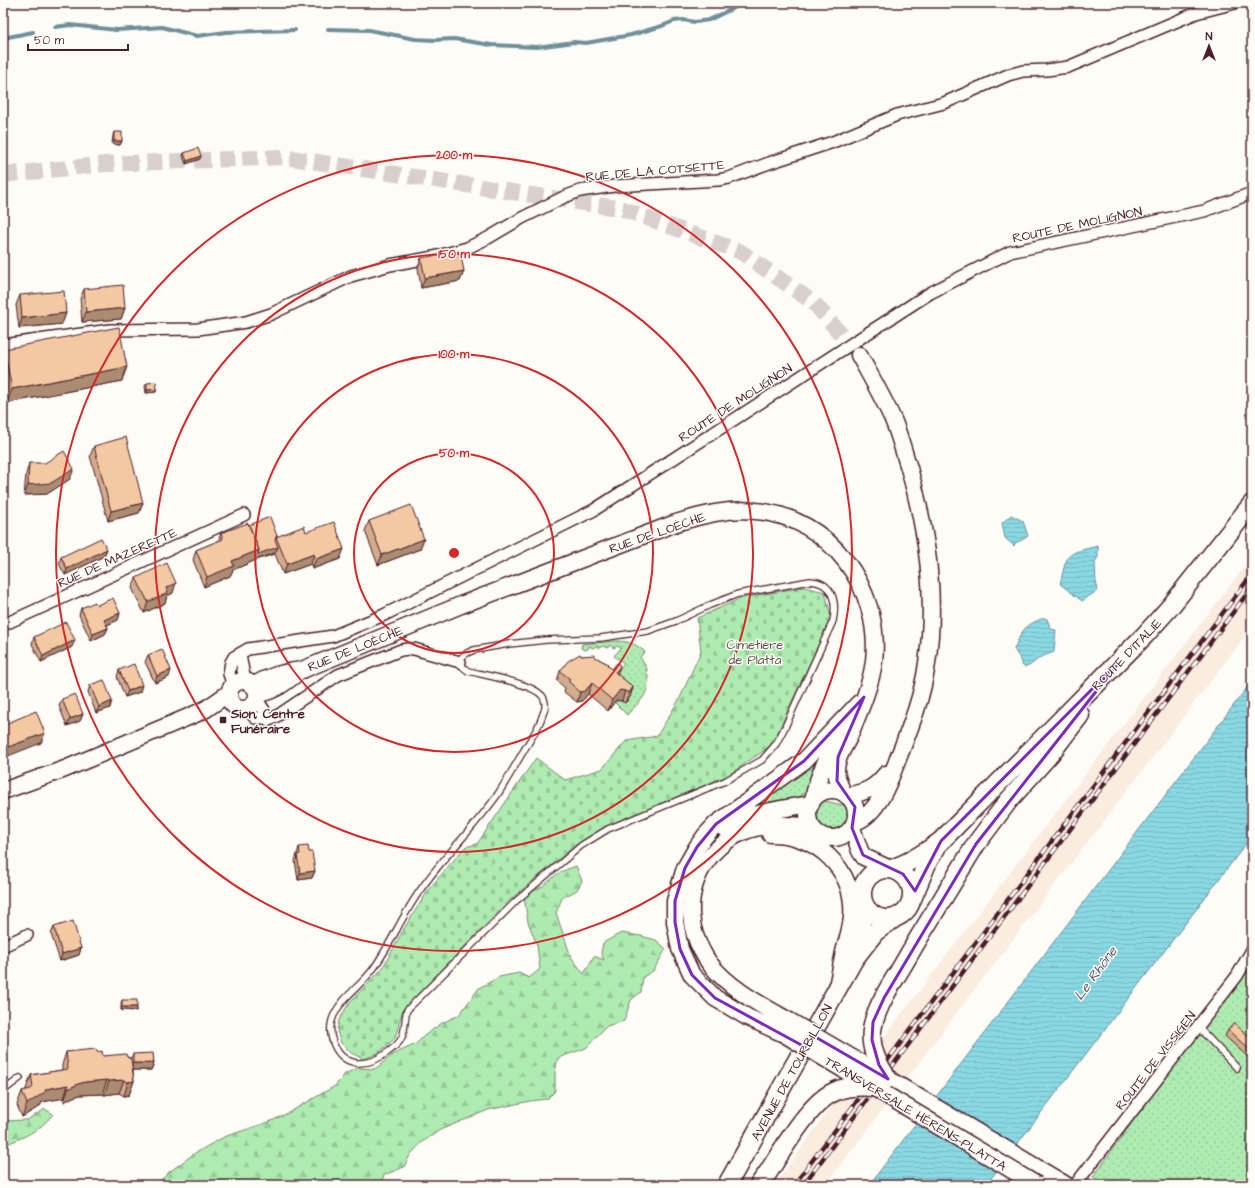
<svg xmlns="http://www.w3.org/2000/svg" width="1255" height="1188" viewBox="0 0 1255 1188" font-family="'Architects Daughter',sans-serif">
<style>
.built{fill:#faecde}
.grass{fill:url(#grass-dots);stroke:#7c856e}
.forest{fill:url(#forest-firs);stroke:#7c856e}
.cemetery{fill:url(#cemetery-stones);stroke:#7c856e}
.water{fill:url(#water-rules);stroke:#708f9a}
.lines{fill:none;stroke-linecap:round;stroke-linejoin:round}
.stream{stroke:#708f9a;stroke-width:4}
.secondary-tunnel{stroke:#d9d0ce;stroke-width:16;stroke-dasharray:16 8;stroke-linecap:butt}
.lane-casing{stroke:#4a1f2b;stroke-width:8}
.street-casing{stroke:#4a1f2b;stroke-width:14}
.secondary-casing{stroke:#4a1f2b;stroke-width:19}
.primary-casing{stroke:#4a1f2b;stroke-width:21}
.lane{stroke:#fdfcf7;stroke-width:5.5}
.street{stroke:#fdfcf7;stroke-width:11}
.secondary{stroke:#fdfcf7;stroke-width:16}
.primary{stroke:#fdfcf7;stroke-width:18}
.rail-casing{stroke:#4a1f2b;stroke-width:4.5}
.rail{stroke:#fdfcf7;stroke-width:3;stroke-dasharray:9;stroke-linecap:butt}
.secondary-bridge-casing{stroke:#4a1f2b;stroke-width:19;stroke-linecap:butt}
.primary-bridge-casing{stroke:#4a1f2b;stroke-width:21;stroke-linecap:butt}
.secondary-bridge{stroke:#fdfcf7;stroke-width:16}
.primary-bridge{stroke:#fdfcf7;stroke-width:18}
.wall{fill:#d2ac8c;stroke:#4a1f2b}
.shaded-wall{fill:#ab8c72;stroke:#4a1f2b}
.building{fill:#f4c8a3;stroke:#4a1f2b}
.marked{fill:none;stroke:#7b2cbf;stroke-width:3;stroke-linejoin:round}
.ring{fill:none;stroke:#d62828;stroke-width:2}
.poi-dot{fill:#4a1f2b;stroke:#fdfcf7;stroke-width:1.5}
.labels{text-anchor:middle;stroke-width:3;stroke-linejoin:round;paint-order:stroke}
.street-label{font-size:13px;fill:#4a1f2b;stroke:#fdfcf7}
.park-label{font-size:13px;fill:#63524c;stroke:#fdfcf7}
.poi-label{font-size:13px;font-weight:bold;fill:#4a1f2b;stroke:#fdfcf7;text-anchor:start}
.water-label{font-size:14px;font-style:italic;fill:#5d5762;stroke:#fdfcf7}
.centre{fill:#d62828;stroke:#fdfcf7;stroke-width:2}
.ring-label{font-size:12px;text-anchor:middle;font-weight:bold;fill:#d62828;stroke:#fdfcf7;stroke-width:3;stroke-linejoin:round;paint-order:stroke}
</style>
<defs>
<pattern id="grass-dots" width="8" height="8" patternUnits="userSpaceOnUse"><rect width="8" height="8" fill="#aeebb1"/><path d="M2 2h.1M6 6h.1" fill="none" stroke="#97c998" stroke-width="1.8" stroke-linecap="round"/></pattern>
<pattern id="forest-firs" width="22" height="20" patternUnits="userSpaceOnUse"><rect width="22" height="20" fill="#aeebb1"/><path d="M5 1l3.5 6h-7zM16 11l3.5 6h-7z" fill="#97c998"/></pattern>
<pattern id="cemetery-stones" width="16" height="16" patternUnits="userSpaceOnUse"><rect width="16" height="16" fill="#aeebb1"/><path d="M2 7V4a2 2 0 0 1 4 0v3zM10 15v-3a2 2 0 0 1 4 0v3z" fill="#97c998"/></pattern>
<pattern id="water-rules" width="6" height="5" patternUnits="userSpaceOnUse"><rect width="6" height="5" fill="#89d9e4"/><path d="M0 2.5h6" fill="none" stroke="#78bac4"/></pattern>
</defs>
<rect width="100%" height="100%" fill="#fdfcf7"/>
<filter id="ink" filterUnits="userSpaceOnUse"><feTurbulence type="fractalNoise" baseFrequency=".025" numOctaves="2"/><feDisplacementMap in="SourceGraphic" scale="8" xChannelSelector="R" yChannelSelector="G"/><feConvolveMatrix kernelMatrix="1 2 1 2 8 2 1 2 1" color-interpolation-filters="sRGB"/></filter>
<g filter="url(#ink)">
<path class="built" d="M1252,557V627L825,1185H775L838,1097Z"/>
<path class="grass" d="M616,641C629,641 636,644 645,652L640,657L647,669L646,674L648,675C649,698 640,700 627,715L615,703L619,700L625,703L615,674L624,663L614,656L621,648L617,646L614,648L609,645L608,648L602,646L600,648L596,646L593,648L589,646L588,649L584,650L581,648L582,644Z
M815,761L818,763C814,772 812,782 807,790C800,801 787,800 776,801C769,802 761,805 754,806Z
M825,801L843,805L848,808C853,836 811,834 816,812C817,807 820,803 825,801Z
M1252,955V1185H1106L1093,1177Z"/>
<path class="forest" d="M576,866L582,881L577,890L562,898L556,913L571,957L584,974L594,956L604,960L601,953L603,943L621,933L641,936L656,940L666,949L653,971L643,977L641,992L631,1000L624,1021L607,1026L599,1034L586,1048L558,1058L555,1072V1091L547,1099L530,1101L488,1110L440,1130L421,1143L410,1155L404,1167L384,1175L380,1185H156L168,1173L195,1153L224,1137L269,1122L290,1112L335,1086L345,1074L357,1068L375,1069L392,1055L416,1044L424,1036L442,1023L459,1015L479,988L499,977L519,973L529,978L540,969L537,945L528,922L524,897L544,885L560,872Z
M45,1109L53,1114C39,1132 23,1137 3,1146V1121L27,1120Z"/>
<path class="cemetery" d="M804,587L825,592L831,617L772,745L727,776L609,825L577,844L511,899L403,1009L395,1038L380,1052L364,1059L351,1053L341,1043L337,1031L339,1020L349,1003L382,969L405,927L429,889L465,847L477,844L536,758L565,780L602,769L626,741L657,736L680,698L701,651L697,618L742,598Z"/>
<path class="water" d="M1011,515L1023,521L1028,536L1022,540L1015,543L1014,546L1005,538L1002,523Z
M1098,546V557L1095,562L1096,582L1098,590L1082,601L1060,584C1068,551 1065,554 1098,546Z
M1044,618L1047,619L1051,629L1056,630L1054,652L1041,657L1029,666L1025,667L1022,665V662L1014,649C1023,629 1023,626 1044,618Z
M1252,681V836L986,1185H869Z"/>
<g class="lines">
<path class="stream" d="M55,27L70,25L117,30L162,27L197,36L226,32L295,30
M328,29L369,30L415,39L435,40L454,39L491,45L537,47L574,42L586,43L631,35L662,26L674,21L683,20L695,22L709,20L744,3
M3,38L33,32"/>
<path class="secondary-tunnel" d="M3,175L106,164L285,157L623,209L741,252L814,303L859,355"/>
<defs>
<path id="lane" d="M810,581C833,582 837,602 833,621L785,727L776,744L762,760L725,781L608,829L582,845L516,901L407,1010C404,1020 406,1031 401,1039C398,1045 393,1048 388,1052C379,1059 369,1064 357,1063C335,1060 325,1033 334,1015C343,996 362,985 374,968C391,944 402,916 419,892C442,858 472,830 496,797C506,782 514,767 523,752C530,740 539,728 543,714C545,710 546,704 544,699C539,684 483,675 468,671L463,667L460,662L462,657L467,653L474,650L509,644L546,640L601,638L648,631L676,621L710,605L738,594Z
M1198,1027L1237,1068
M3,1091L20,1078"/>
<path id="street" d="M3,345L110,330L198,329L246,322L271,314L351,276L390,265L434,257L467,248L488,238L522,218L564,197L580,191L614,186L718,180L729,178L769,163L833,142L897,115L944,103L1008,75L1023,71L1047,70L1068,67L1196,13L1235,3
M3,625L244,515
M240,655L245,681
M233,685L229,674L231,662L234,657L248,649L333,636L384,615L594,510L930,293L1010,252L1204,211L1252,193
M256,698L264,710L265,718
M247,708L255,718H265L269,720L274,718L338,675L401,650L408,649H414L460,662
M3,946L27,935
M1075,1185L1237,976L1252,950"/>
<path id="secondary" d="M229 695a14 14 0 1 1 28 0a14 14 0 1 1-28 0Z
M253,686C268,676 284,672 302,670L461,605L676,523C702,515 729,508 756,511C830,517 882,589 874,661C871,686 858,715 848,739C843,749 836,758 836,770C836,778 840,785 843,793
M257,694C273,692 285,683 297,673
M808 814a24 24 0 1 1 48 0a24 24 0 1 1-48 0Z
M3,791L65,769L193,715L206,709L229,693
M847,796C866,792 874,789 886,774
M813,800C817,779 825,760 837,742
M855,822C879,814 891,777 899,756C911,726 923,695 927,663C937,597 927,532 909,468C904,453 900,437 894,422C884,399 871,377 859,355
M722,827C751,813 780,809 811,804
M852,828L860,851L864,857L890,869
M770,834C816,833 856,870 852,917C851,929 847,940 844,952C842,962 840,972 838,982
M791,1022C763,1006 731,990 710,964C707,960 704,955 702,951C677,906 696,852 743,832C765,823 789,824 812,827
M784,1034L747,1017L715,998L692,975L680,949L675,922V901L685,868L697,847L705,836L716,824L730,814L804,761L859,703
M888,1079L1066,1185"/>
<path id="primary" d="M862 894a25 25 0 1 1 50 0a25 25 0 1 1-50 0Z
M891,869C910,863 925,853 941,841L1145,635L1170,607L1252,504
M912,899L928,861L936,848
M915,944L976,844L1009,800L1050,754L1080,715
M855,954L861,924L862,900
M727,1185L854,959L875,932L895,918
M759,1185L767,1174"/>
</defs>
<use href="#lane" class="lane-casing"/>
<use href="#street" class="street-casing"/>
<use href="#secondary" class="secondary-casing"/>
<use href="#primary" class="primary-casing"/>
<use href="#lane" class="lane"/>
<use href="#street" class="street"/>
<use href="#secondary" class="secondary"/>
<use href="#primary" class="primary"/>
<defs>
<path id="rail" d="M794,1185L1252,574
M803,1185L1252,587"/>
</defs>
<use href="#rail" class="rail-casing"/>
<use href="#rail" class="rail"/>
<defs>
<path id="secondary-bridge" d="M791,1022L888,1079
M784,1034L1037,1185"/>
<path id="primary-bridge" d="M888,1079C862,1043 870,1021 890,986C899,972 907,958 915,944
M767,1174C782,1151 810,1102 834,1092C846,1086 860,1086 873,1087"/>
</defs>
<use href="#secondary-bridge" class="secondary-bridge-casing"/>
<use href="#primary-bridge" class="primary-bridge-casing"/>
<use href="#secondary-bridge" class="secondary-bridge"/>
<use href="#primary-bridge" class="primary-bridge"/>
</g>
<path class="wall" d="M114,132L122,141L120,145L112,144L113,135Z
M184,153L200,159L186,164L183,156Z
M421,258L464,271L460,281L421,288L418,268Z
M84,289L125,308L121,319L82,322L80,299Z
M20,295L66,313L62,324L19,328L16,305Z
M4,349L122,381L7,403L3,383V351Z
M147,383L156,392L146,393L145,386Z
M94,446L143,503L139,513L108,521L90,456Z
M29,463L70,479L47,494L24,495L26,474Z
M369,521L420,549L378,565L365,531Z
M249,525L277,536L340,559L312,569L311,564L283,574L275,554L256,560L233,570L230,576L204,587L193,560L196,550L218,541L221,533Z
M107,549L104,556L65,575L59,564L61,557Z
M136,578L173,593L167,596L165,603L144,613L132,588Z
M97,605L120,613L118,620L107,625L108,628L105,634L91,641L79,615L81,608Z
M34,637L72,647L41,662L32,644Z
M148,655L169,677L155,683L145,662Z
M581,656L595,657L608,664L607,666L633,687L630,697L625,703L622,701L616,700L608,711L588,694L582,701L577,702L564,692L565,688L557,681L560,671Z
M119,670L140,692L125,697L117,677Z
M90,685L110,708L96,713L88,692Z
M62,699L83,714L80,721L67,726L59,706Z
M299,847L315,871L312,878L298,880L295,861Z
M54,927L81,948L79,955L60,961L51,934Z
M122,1000L137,1007L136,1011L121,1010V1003Z
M1228,1030L1252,1039V1061L1225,1036Z
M66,1052H97L103,1056L127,1057L131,1058L133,1054L154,1063L151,1070H133L134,1081L129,1095L124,1096L119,1093L104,1095L102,1094L80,1095L73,1097L64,1102V1098L42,1102L40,1106L22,1117L17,1105L22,1091L26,1090V1089L31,1075L62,1070V1065Z"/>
<path class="shaded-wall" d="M114,141H122L120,145L112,144Z
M201,156L200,159L186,164L187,161Z
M464,271L460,281L421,288L425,278Z
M125,308L121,319L82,322L86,312Z
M66,313L62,324L19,328L22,318Z
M127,367L122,381L7,403L12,389Z
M157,389L156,392L146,393L147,390Z
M74,469L70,479L47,494L24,495L28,485Z
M143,503L139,513L108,521L111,511Z
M424,539L420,549L378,565L382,555Z
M278,547L275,553L256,560L233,570L230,576L204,587L207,577L232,561L259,550Z
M107,549L104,556L65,575L67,569Z
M344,549L340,559L312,569L316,559Z
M314,554L311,564L283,574L287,564Z
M176,583L173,593L167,596L165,603L144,613L148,602L166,588Z
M120,613L118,620L102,627L104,620Z
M108,628L105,634L91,641L93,634Z
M75,640L72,647L41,662L43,656Z
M620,667L616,677L615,672Z
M171,670L169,677L155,683L157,676Z
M592,683L588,694L582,701L577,702L580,692Z
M142,685L140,692L125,697L128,691Z
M633,687L630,697L625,703L629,693Z
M620,690L625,691L622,701L616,700L608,711L612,700Z
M112,701L110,708L96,713L99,707Z
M83,714L80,721L67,726L70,719Z
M45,733L41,743L3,758V749Z
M315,871L312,878L298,880L300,873Z
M81,948L79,955L60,961L62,954Z
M122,1007H137L136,1011L121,1010Z
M133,1063H154L151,1070H130Z
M107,1080L102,1094L80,1095L73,1097L64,1102L68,1089L78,1084L85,1082Z
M124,1080L119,1093L104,1095L109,1081Z
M134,1081L129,1095L124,1096L128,1082Z
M68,1085L64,1098L42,1102L40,1106L22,1117L27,1104L46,1089Z"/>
<path class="building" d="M114,132H122V141H114Z
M198,148L201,156L187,161L184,153Z
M460,251L464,271L425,278L421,258Z
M123,285L125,308L86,312L84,289Z
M64,291L66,313L22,318L20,295Z
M119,327L127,367L12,389L4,349Z
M156,382L157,389L147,390V383Z
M126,437L143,503L111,511L94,446Z
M64,451L74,469L51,483L28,485L29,463H45Z
M411,505L424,539L382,555L369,521Z
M270,517L277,536L276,537L275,540L278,547L258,554L259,550L249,525Z
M334,522L344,549L316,559L314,554L287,564L276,537L304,526L306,532Z
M248,523L259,550L232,561L234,566L207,577L196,550L223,539L221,533Z
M101,538L107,549L67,569L61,557Z
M167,563L176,583L166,588L168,593L148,602L136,578Z
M113,598L120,613L104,620L108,628L93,634L81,608L95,602L97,605Z
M66,622L75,640L43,656L34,637Z
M162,649L171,670L157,676L148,655Z
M580,654L581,656L595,655V657L608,664L607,665L612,669L617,663L619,664L620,667L615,672L633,687L629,693L625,691L620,690L612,700L592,683L585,691L580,692L568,681L570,679L560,671L568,661Z
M134,664L142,685L128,691L119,670Z
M104,680L112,701L99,707L90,685Z
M75,694L83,714L70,719L62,699Z
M36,711L45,733L3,749V725Z
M308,846L309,852H312L315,871L300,873L297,855L300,854L299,847Z
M73,921L81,948L62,954L54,927Z
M122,1000H137V1007H122Z
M1234,1023L1252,1039V1052L1228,1030Z
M96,1049L97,1052L102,1051L103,1056L126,1054L127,1057L131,1059L134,1081L128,1082L124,1080L109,1081L107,1080L85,1082L78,1084L68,1089V1085L46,1089L45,1092L27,1104L22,1091L31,1089L33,1086L31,1075L68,1069L66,1052Z
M153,1053L154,1063H133V1054Z"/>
</g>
<path class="marked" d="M1120,661L976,844L884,998L873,1022L872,1040L879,1065L888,1079L812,1035L805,1047L715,998L692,975L680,949L675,922V901L685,868L697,847L716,824L804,761L864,697L838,757L837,781L855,807L852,828L863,855L903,874L915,891L941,841Z"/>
<g class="ring">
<circle cx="454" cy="553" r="100"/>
<circle cx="454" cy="553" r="199"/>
<circle cx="454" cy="553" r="299"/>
<circle cx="454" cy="553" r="398"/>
</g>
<rect class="poi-dot" x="219" y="716" width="8" height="8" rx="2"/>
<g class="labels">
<g class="street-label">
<text transform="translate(655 170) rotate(-5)" y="5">RUE DE LA COTSETTE</text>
<text transform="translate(1077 224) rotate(-12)" y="5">ROUTE DE MOLIGNON</text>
<text transform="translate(735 402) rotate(-33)" y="5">ROUTE DE MOLIGNON</text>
<text transform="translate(657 532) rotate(-19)" y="5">RUE DE LOÈCHE</text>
<text transform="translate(117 557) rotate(-24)" y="5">RUE DE MAZERETTE</text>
<text transform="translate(355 648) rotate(-22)" y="5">RUE DE LOÈCHE</text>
<text transform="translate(1126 654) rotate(-46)" y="5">ROUTE D'ITALIE</text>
<text transform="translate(1155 1060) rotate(-52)" y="5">ROUTE DE VISSIGEN</text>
<text transform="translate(791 1072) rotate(-61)" y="5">AVENUE DE TOURBILLON</text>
<text transform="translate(916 1113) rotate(31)" y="5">TRANSVERSALE HÉRENS-PLATTA</text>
</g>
<g class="park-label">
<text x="755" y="649">Cimetière<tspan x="755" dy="15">de Platta</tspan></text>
</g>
<g class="poi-label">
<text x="231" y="718">Sion, Centre<tspan x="231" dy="15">Funéraire</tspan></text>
</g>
<g class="water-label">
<text transform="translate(1095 973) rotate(-54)" y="5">Le Rhône</text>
</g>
</g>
<circle cx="454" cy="553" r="6" class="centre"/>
<g class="ring-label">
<text x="454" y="159">200 m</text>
<text x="454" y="258">150 m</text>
<text x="454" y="358">100 m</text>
<text x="454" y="457">50 m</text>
</g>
<rect width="1255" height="1188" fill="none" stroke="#fdfcf7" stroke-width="16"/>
<rect x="8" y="8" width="1239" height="1172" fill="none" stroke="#4a1f2b" stroke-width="1.5" filter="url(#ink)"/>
<g transform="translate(1209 46)" stroke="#fdfcf7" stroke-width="3" paint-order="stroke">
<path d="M0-3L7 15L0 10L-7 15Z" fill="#4a1f2b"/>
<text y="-6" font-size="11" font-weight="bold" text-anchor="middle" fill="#4a1f2b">N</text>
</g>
<path d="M28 44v6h100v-6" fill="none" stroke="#4a1f2b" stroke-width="2"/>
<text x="34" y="44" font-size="12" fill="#4a1f2b" stroke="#fdfcf7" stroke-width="3" paint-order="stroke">50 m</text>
</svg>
